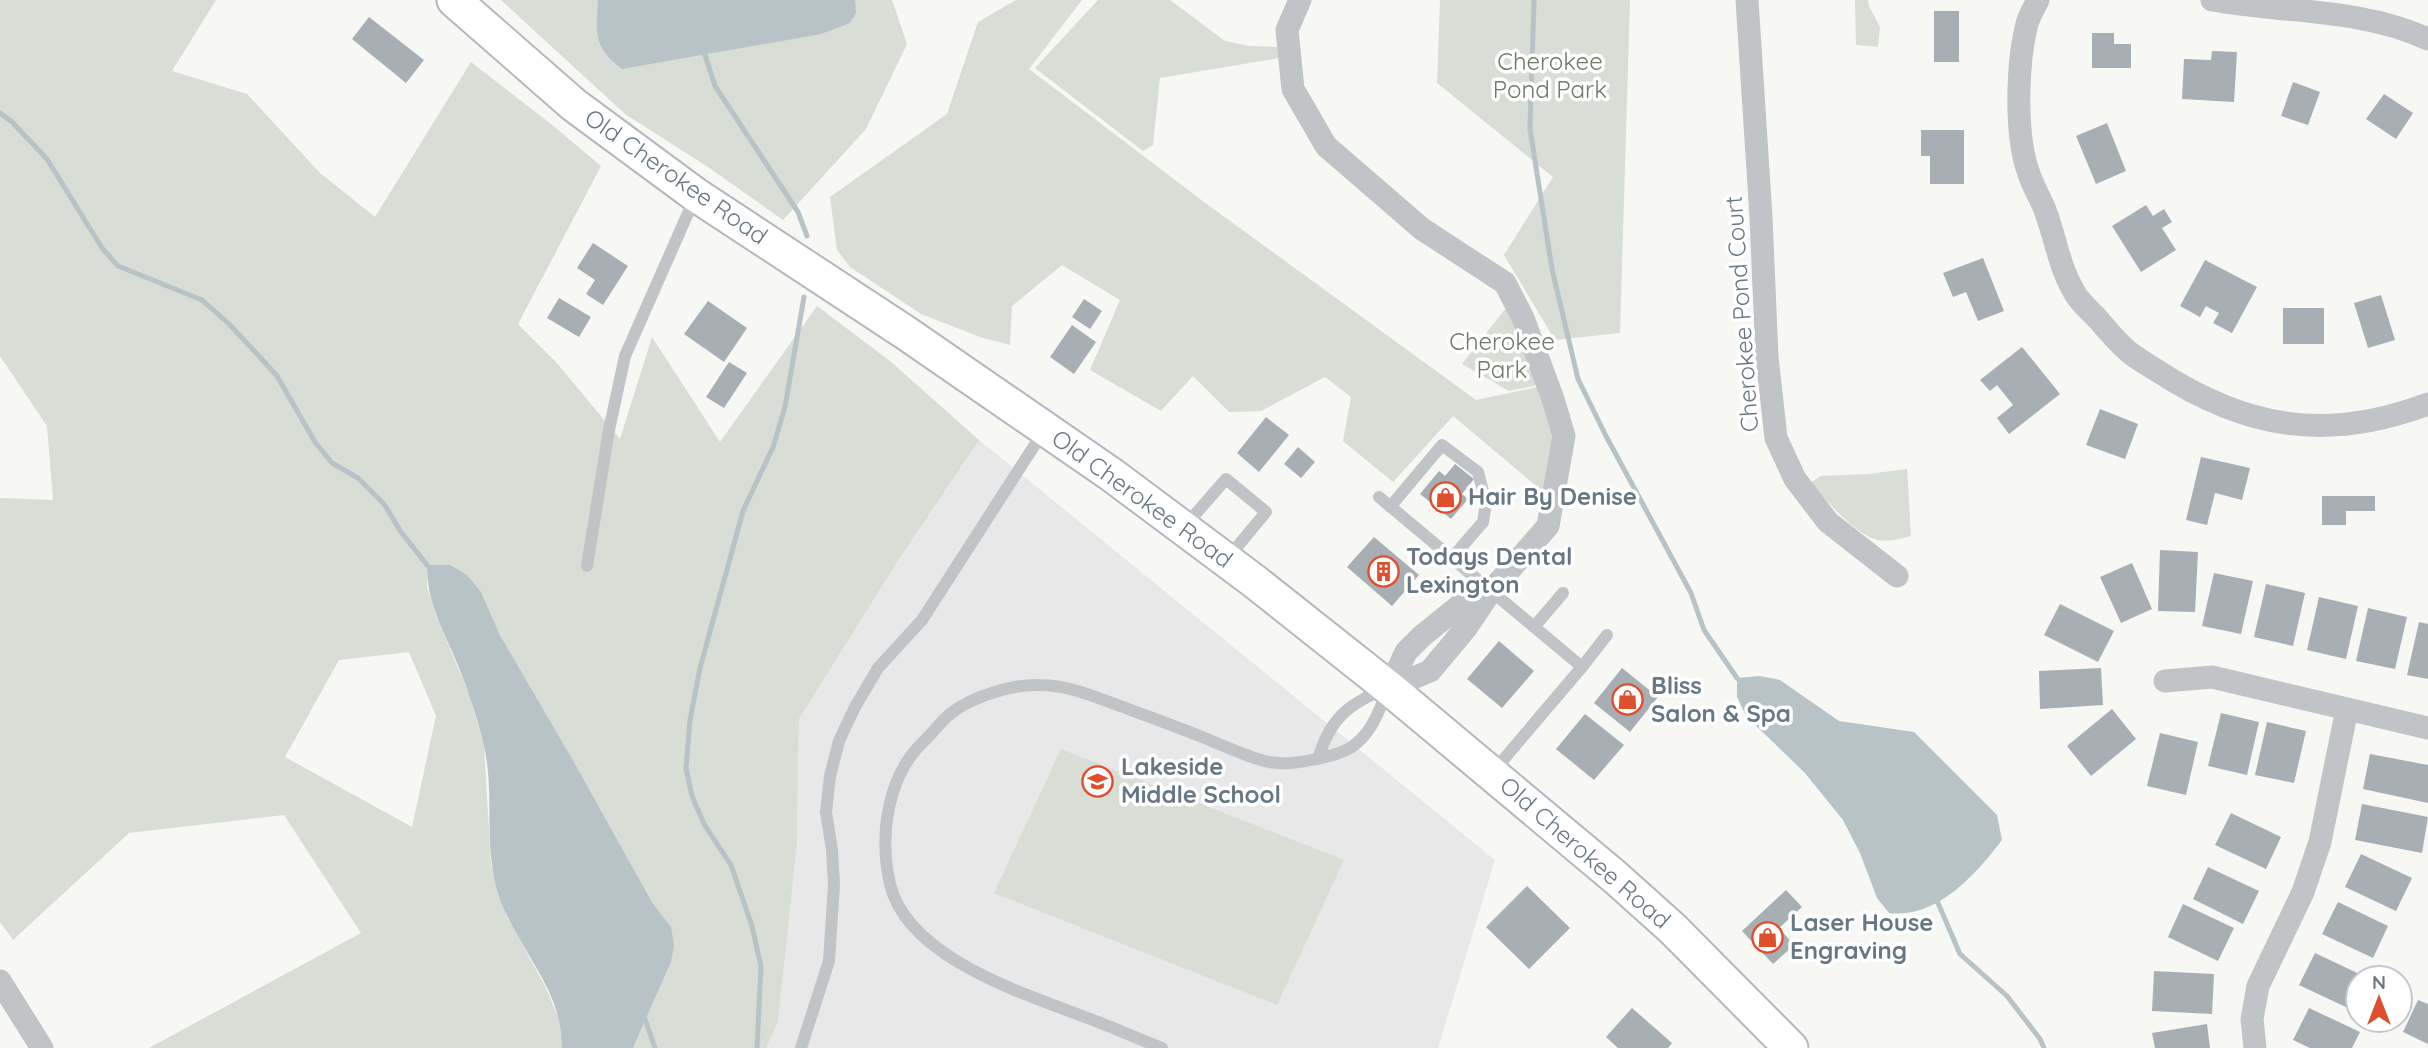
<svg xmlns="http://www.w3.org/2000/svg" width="2428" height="1048" viewBox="0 0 2428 1048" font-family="Quicksand,sans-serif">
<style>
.built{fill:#e7e8e7}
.green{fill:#d8ddd5;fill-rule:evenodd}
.water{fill:#b7c3c7}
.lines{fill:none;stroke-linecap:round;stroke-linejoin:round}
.stream{stroke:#b7c3c7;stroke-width:5}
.building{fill:#a7afb5}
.secondary-casing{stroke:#b2b8bc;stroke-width:37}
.lane{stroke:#c0c4c7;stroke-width:12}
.street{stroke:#c0c4c7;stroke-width:23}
.secondary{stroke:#fff;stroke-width:33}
.labels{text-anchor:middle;stroke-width:7;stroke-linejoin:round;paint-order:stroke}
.park-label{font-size:24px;fill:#6b7b65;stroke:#fff}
.street-label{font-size:24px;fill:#677884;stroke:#fff}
.poi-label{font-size:24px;font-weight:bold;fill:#677884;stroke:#fff;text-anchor:start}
</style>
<rect width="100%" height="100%" fill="#f7f7f4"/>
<path class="built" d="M979,440L1495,860L1438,1048H766L778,1022L797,844L799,719L894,567Z"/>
<path class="green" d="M0,0H216L172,71L247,94L320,173L375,217L471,62L551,124L601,166L518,324L556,362L620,439L652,337L720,442L817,306L890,361L979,440L894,567L799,719L797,844L778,1022L766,1048H633L671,962V927L652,902L574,762L500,635L481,592L428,565L427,587L436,616L469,694L484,746L491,865L507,917L545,986L559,1019L562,1048H149L361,933L284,815L129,833L13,940L0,922V498L53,500L47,426L0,356ZM409,652L436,716L412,827L285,757L339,660Z
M501,0H892L907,44L866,129L783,220L708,167L625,114Z
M1016,0H1082L1029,69L1204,202L1476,400L1548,385L1553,399V500L1453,416L1393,482L1343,441L1351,397L1325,377L1261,411L1229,412L1193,376L1161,411L1090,370L1120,300L1062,265L1012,306L1010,345L980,337L921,314L850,267L837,250L830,197L947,114L978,22Z
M1098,0H1170L1225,41L1249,46L1278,47L1279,58L1160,78L1153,145L1143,151L1035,68Z
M1440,0H1630L1620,333L1555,340L1504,255L1553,177L1437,83Z
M1855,0H1868L1869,6L1880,27L1878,47L1856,45Z
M1506,308L1543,384L1509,391L1462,364Z
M1907,469L1911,536C1900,539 1889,542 1878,540C1855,535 1826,499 1810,483L1821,476L1868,474Z
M1061,749L1344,860L1277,1005L994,893Z"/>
<path class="water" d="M598,0H855L856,13L850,23L821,34L622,69C593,47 596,33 598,0Z
M427,565H450L467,575L481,592L500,635L574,762L652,902L671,927L674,945L671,962L633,1048H562C561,1039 561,1030 559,1021C551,980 512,937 499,896C482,845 496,792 483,742C476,713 466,684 454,656C440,624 427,601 427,565Z
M1760,676L1780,680L1839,721L1914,732L1997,815L2002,840C1976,874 1937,919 1889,913L1877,898L1860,853L1843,820L1805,773L1746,716L1737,697V678Z"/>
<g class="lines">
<path class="stream" d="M1534,0L1530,129L1552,269L1578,379L1606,436L1691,593L1704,630L1737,678
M705,55L715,86L798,212L807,236
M0,113L12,122L47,159L102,248L118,266L202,300L228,323L259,356L277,376L315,442L332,463L358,478L384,504L401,532L427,565
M1938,903L1960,954L2007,996L2040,1039L2044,1048
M645,1019L655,1048
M757,1048L761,967L752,926L731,865L704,824L692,796L686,768L690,720L700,668L743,511L773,447L785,407L804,297"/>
</g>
<path class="building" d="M1934,11H1959V62H1934Z
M369,17L424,60L406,83L352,39Z
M2092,33H2114V44H2131V68H2092Z
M2212,51L2237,52L2234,102L2182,99L2184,59L2211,60Z
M2293,82L2320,92L2308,125L2281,116Z
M2384,94L2413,113L2396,139L2366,119Z
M2107,123L2126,171L2096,184L2076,136Z
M1921,130H1964V184H1930V156H1921Z
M2146,205L2153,216L2164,209L2172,222L2162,228L2176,250L2141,272L2112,226Z
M593,243L628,266L603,305L586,294L595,280L577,268Z
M1983,258L2004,311L1978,321L1966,292L1953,297L1943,273Z
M2205,260L2257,287L2232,333L2213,323L2219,313L2206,306L2200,317L2180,306Z
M2381,295L2395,340L2368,348L2354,303Z
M559,298L591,317L579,337L547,318Z
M1084,299L1102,311L1090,329L1072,317Z
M708,301L747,328L724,362L684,334Z
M2283,308H2324V344H2283Z
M1072,325L1096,342L1074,374L1050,357Z
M2022,347L2060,394L2009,434L1997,418L2013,405L1997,385L1990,391L1980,380Z
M729,362L747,373L724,408L706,397Z
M2100,409L2138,424L2125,459L2086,445Z
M1266,417L1289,435L1259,472L1237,453Z
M1298,447L1315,462L1301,478L1284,464Z
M2201,457L2250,468L2242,500L2215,493L2207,525L2186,520Z
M1455,464L1474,479L1462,494L1468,499L1451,519L1420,494L1439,471L1445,476Z
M2322,496H2375V511H2346V525H2322Z
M1374,537L1419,575L1392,606L1347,567Z
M2160,550L2198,552L2195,612L2158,611Z
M2132,563L2152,609L2121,623L2100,577Z
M2214,573L2253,581L2241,634L2202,626Z
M2266,584L2305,593L2293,646L2254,637Z
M2319,597L2358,606L2346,659L2307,650Z
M2060,604L2114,631L2098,662L2044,635Z
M2368,608L2407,617L2395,669L2356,661Z
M2419,622L2428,624V679L2407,675Z
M1499,641L1534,671L1502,708L1467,679Z
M1622,668L1658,697L1630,732L1594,703Z
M2101,668L2103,705L2040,709L2039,671Z
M2112,709L2136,739L2091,776L2067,746Z
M2221,713L2259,722L2247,775L2208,766Z
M1585,714L1624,745L1594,780L1556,749Z
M2267,722L2306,731L2294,783L2255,775Z
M2160,733L2198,742L2186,795L2147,786Z
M2370,754L2428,765V803L2363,789Z
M2362,804L2428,817L2422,853L2355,840Z
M2231,813L2281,837L2266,869L2215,845Z
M2361,854L2412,878L2396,911L2345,887Z
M2208,867L2259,891L2243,924L2193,899Z
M1527,886L1570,928L1529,969L1486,927Z
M1786,890L1802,907L1779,928L1794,945L1773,964L1742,931Z
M2338,902L2388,926L2373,958L2322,934Z
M2183,904L2234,928L2218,961L2168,937Z
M2315,953L2368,978H2358V993L2350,1009L2299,985Z
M2154,971L2214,974L2212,1014L2152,1011Z
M2418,1000L2428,1004V1044L2403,1032Z
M1632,1008L1672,1043L1668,1048H1618L1606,1037Z
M2309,1008L2360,1032L2352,1048H2310L2293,1040Z
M2207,1024L2210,1048H2155L2152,1033Z"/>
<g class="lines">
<defs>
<path id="secondary" d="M454,0L574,105L696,195L906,333L1112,475L1254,581L1389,688L1615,877L1673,929L1791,1048"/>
</defs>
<use href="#secondary" class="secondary-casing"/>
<path class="lane" d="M1379,497L1582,667L1492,773
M1390,507L1442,445L1478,472L1486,503L1483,522L1452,558
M1185,526L1226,479L1266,512L1227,559
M587,566L609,430L625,356L696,195
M1534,627L1563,593
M1582,667L1607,635
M1318,759C1330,719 1347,705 1384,689
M801,1048L829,961L834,885L832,850L826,812L830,776L839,741L855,707L878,668L922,620L1045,429
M1162,1048C1139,1039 1116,1029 1093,1020C1029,995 908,960 890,884C879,835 887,776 924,741C933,733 940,722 950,714C971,697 1012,684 1039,685C1067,685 1094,696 1120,706C1152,718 1183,729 1214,742C1232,749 1250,758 1269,762C1287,765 1303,762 1321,758C1336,754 1348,752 1359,741C1373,728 1380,709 1387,691"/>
<path class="street" d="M1300,0L1287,30L1293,89L1326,146L1422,229L1505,283L1523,318L1553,399L1564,436L1548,526L1491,591L1466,628L1430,671L1389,688
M1747,0L1761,217L1767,357L1776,438L1795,479L1828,522L1897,576
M2038,0C2034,8 2029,16 2027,24C2017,63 2015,134 2028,171C2032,185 2040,197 2045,210C2056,239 2059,268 2076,295C2081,303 2090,311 2097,318C2107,330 2118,343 2130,353C2138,359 2148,365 2156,370C2246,429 2327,442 2428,404
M2212,0C2285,13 2360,8 2428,39
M2165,681L2212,677L2428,728
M1389,688L1406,652L1422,636L1469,598L1491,591
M0,981L42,1048
M2255,1048L2252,1019L2258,986L2303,892L2320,842L2347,709"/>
<use href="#secondary" class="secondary"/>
</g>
<defs>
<symbol id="shop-ring" viewBox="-11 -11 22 22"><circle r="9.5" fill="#fff" stroke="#dd4f2d" stroke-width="1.5"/><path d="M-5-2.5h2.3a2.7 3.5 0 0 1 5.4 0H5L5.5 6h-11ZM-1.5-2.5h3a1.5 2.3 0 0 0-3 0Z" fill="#dd4f2d"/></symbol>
<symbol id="building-ring" viewBox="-11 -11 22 22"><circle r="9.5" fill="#fff" stroke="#dd4f2d" stroke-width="1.5"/><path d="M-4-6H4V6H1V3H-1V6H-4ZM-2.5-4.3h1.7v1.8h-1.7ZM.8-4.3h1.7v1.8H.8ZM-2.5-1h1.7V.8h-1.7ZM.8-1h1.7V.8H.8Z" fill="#dd4f2d"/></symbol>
<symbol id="school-ring" viewBox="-11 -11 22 22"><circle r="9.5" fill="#fff" stroke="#dd4f2d" stroke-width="1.5"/><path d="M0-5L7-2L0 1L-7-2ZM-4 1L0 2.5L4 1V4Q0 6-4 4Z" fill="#dd4f2d"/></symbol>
</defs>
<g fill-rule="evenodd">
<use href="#shop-ring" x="1428" y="480" width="35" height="35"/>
<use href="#building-ring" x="1366" y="554" width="35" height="35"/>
<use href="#shop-ring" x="1610" y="682" width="35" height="35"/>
<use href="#school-ring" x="1080" y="764" width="35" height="35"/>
<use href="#shop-ring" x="1750" y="920" width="35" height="35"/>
</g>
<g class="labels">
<g class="park-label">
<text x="1550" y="70">Cherokee<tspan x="1550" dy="28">Pond Park</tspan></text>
<text x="1502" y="350">Cherokee<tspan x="1502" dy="28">Park</tspan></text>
</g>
<g class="street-label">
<text transform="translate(676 177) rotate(35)" y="8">Old Cherokee Road</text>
<text transform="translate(1742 314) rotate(-94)" y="8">Cherokee Pond Court</text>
<text transform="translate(1142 499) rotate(36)" y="8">Old Cherokee Road</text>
<text transform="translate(1585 853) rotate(41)" y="8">Old Cherokee Road</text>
</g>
<g class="poi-label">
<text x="1468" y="505">Hair By Denise</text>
<text x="1406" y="565">Todays Dental<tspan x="1406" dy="28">Lexington</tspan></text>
<text x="1651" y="694">Bliss<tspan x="1651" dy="28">Salon &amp; Spa</tspan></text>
<text x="1121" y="775">Lakeside<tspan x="1121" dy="28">Middle School</tspan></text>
<text x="1790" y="931">Laser House<tspan x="1790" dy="28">Engraving</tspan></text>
</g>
</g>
<g transform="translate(2379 999)"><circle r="33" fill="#ffffff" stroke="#c2c9ce" stroke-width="2"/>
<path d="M0-5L12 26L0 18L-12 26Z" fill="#dd4f2d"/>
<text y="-10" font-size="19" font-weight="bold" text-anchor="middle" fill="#677884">N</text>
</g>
</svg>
